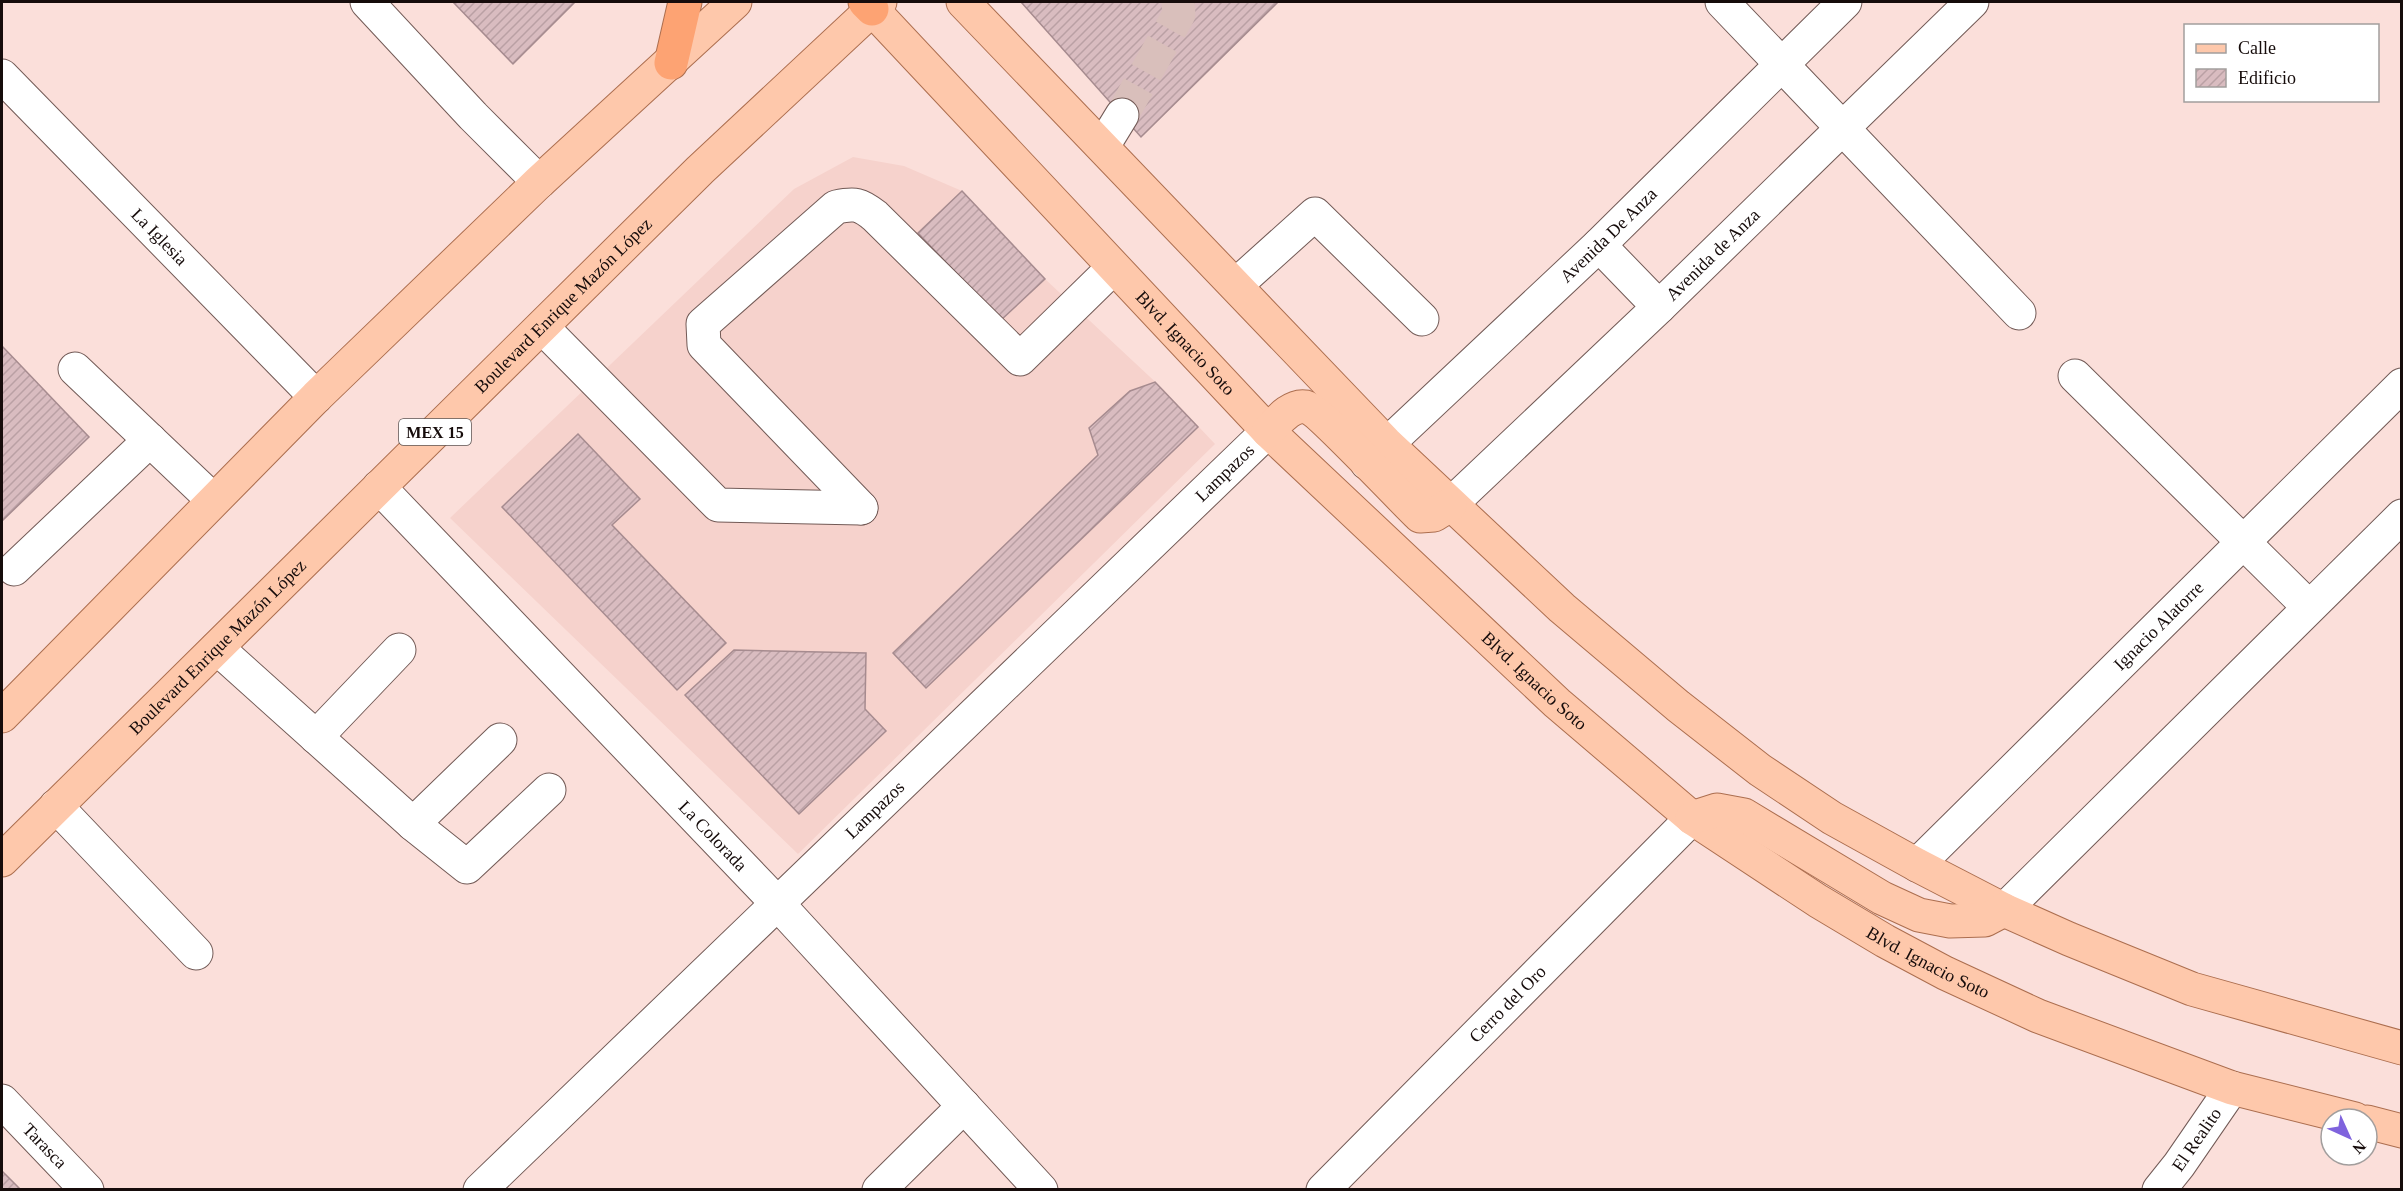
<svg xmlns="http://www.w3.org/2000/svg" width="2403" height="1191" viewBox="0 0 2403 1191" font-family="'Times New Roman',serif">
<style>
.built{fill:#f6d2cc}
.building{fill:url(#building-hatch);stroke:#a68b8f;stroke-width:1.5}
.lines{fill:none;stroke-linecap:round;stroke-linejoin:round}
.minor-tunnel{stroke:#d9bfbb;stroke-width:33;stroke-dasharray:33 16;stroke-linecap:butt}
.minor-casing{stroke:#725a56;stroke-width:35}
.major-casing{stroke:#ac6e4f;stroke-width:35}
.highway-casing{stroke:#ac6e4f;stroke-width:35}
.minor{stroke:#fff;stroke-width:33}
.major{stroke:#fec8ab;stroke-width:33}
.highway{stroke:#fda373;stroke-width:33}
.labels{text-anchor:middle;stroke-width:4.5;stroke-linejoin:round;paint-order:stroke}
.shield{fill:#fff;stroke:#5c5554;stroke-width:1.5}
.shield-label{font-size:16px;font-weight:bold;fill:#160c0b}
.street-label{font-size:18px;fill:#160c0b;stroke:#fff}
</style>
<defs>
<pattern id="building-hatch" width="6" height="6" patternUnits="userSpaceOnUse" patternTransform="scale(1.5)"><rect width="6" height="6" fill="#d9bcc0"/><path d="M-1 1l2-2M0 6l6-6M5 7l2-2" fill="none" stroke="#baa0a4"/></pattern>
</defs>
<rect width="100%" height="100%" fill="#fbdfda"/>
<path class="built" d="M853,157L904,166L962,191L1045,279L1164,390L1215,444L798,854L450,518L794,189Z"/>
<path class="building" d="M453,2H575L513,64Z
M1021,2H1278L1141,137Z
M962,191L1045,279L1001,320L918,233Z
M2,346L89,437L2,521Z
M1155,382L1198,427L926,688L893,653L1098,455L1089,428L1130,391Z
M578,434L640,499L612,525L726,643L677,690L502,507Z
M734,650L866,653L865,709L886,731L799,814L685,695Z
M2,1171L21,1190H2Z"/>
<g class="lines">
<path class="minor-tunnel" d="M1122,115L1179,14L1178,2"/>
<defs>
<g id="minor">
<path d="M367,2L473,116L539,182"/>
<path d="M1722,2L2019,313"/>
<path id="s1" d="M2,76L316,397"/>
<path d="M1103,146L1122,115"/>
<path d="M1599,245L1659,307"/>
<path d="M1236,285L1315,214L1422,319"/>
<path d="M542,327L718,505L861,508"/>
<path d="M75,369L213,500"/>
<path d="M2075,376L2309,607"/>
<path id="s2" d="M1367,463L1599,245L1845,2"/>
<path id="s3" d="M379,487L777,903L1041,1190"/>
<path id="s4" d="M1450,505L1659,307L1972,2"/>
<path d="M861,508L704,345L703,324L836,207C855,203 860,204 875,216L1020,359L1113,268"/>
<path d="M14,569L150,440"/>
<path d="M217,648L413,824L467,867L549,790"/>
<path d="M316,737L399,650"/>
<path d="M56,806L196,953"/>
<path d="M413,824L500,740"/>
<path id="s5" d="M1917,865L2402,385"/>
<path d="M2004,910L2402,516"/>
<path id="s6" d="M2,1101L87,1190"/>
<path id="s7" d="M480,1190L1268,431"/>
<path d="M879,1190L964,1106"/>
<path id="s8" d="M1323,1190L1692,818"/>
<path id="s9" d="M2159,1190L2179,1165L2232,1088"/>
</g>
<g id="major">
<path d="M963,2L1386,443L1562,608L1678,706L1760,770L1832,818L1917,865L2004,910L2069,939L2192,989L2402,1048"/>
<path id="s10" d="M872,9L1268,431L1557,703L1692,818L1818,901L1885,941L1945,973L2038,1016L2232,1088L2355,1119"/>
<path d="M1268,431C1277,422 1291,404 1306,407C1319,410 1403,500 1420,516L1434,515L1450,505"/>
<path d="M2,716L316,397L539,182L735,2"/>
<path d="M1692,818L1717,810L1744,815L1882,898L1919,915L1950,921L1985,920L2004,910"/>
<path id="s11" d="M2,860L700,170L880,2"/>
<path d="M2367,1122L2402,1131"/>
</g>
<path id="highway" d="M865,2L872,9
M671,63L685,2"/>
</defs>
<use href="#minor" class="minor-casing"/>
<use href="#major" class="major-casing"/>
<use href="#highway" class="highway-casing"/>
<use href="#minor" class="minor"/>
<use href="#major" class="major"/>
<use href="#highway" class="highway"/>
</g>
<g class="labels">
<rect class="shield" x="399" y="419" width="72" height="26" rx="4.5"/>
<g class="shield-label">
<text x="435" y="438">MEX 15</text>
</g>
<g class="street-label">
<text dy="6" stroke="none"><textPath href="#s2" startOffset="332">Avenida De Anza</textPath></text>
<text dy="6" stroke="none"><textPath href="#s1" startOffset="225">La Iglesia</textPath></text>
<text dy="6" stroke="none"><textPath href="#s4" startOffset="363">Avenida de Anza</textPath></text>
<text dy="6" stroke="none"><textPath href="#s11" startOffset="789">Boulevard Enrique Mazón López</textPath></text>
<text dy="6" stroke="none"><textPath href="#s10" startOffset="458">Blvd. Ignacio Soto</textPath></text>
<text dy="6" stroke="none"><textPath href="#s7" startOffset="1034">Lampazos</textPath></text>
<text dy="6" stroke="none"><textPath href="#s5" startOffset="340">Ignacio Alatorre</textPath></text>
<text dy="6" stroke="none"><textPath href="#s11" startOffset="303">Boulevard Enrique Mazón López</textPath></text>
<text dy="6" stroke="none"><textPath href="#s10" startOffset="944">Blvd. Ignacio Soto</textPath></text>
<text dy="6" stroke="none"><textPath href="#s7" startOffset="548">Lampazos</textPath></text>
<text dy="6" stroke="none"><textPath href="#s3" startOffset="483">La Colorada</textPath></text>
<text dy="6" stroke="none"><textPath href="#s10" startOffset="1430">Blvd. Ignacio Soto</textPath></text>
<text dy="6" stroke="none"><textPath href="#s8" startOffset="262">Cerro del Oro</textPath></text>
<text dy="6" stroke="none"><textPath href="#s9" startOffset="63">El Realito</textPath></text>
<text dy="6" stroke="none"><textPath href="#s6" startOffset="62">Tarasca</textPath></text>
</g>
</g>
<rect width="2403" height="1191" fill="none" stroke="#160c0b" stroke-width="6"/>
<rect x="2184" y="24" width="195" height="78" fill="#ffffff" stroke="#a29e9d" stroke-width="1.5"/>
<rect x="2196" y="44" width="30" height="9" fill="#fec8ab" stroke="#a29e9d" stroke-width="1.5"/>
<text x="2238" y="54" font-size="18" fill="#160c0b">Calle</text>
<rect x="2196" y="69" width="30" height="18" fill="url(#building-hatch)" stroke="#a29e9d" stroke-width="1.5"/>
<text x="2238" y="84" font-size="18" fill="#160c0b">Edificio</text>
<g transform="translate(2349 1137) rotate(135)"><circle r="28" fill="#ffffff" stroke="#a29e9d" stroke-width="1.5"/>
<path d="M0-4.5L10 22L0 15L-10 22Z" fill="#7f63dd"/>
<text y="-9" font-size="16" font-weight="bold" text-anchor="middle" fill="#160c0b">N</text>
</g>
</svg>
